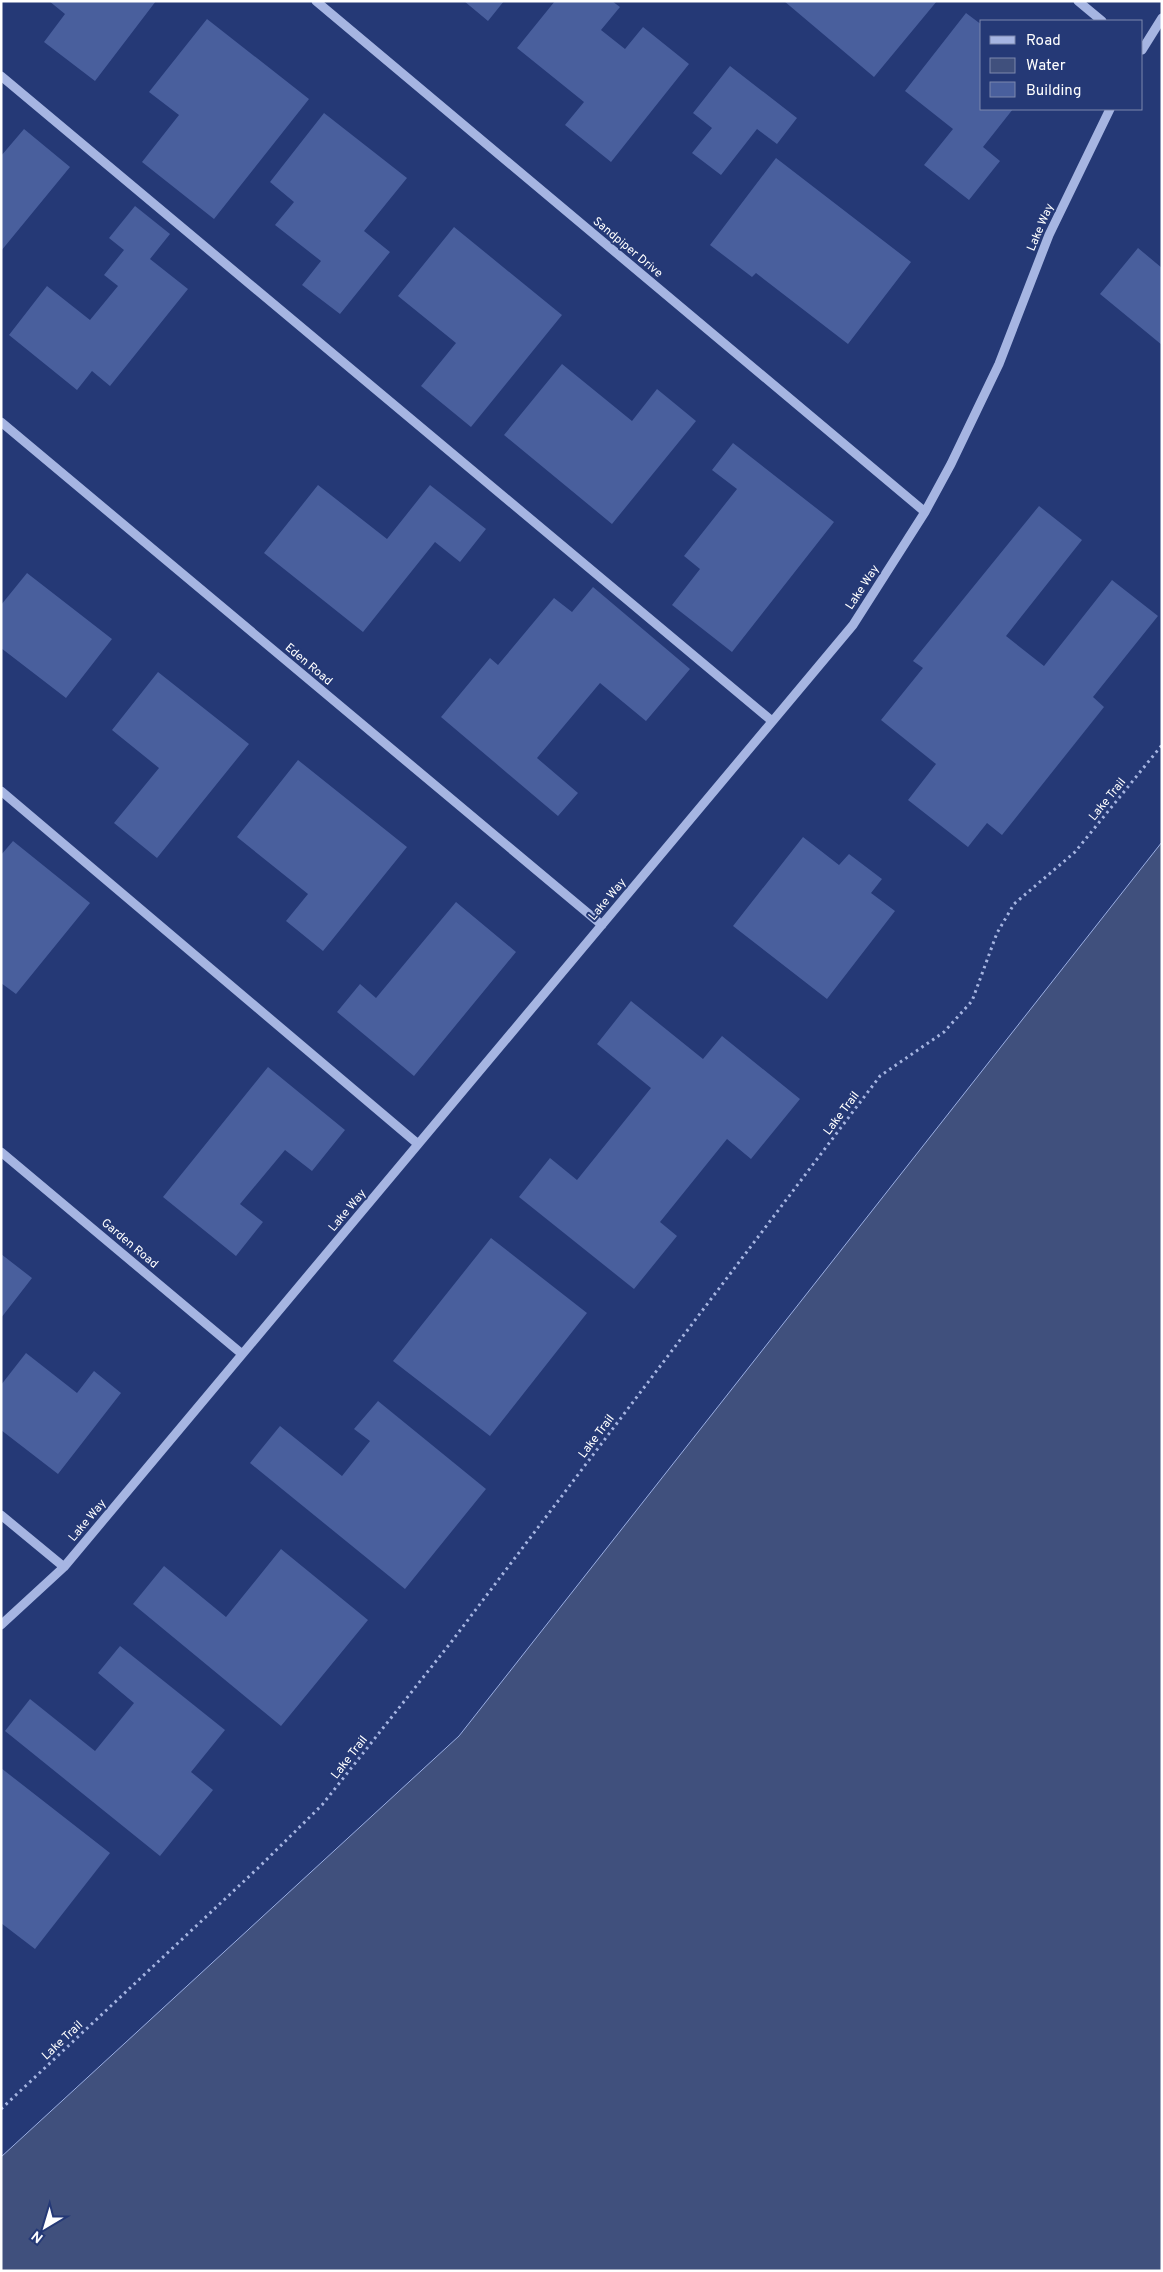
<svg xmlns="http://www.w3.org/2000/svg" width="1163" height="2272" viewBox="0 0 1163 2272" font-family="Overpass,sans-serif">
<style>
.water{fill:#40507d;stroke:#9aaee3}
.building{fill:#495f9d}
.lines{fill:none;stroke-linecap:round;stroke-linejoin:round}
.path{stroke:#a6b5e2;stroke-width:3;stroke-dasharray:2.5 4;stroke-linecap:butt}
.minor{stroke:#a6b5e2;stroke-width:9}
.labels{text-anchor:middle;stroke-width:4;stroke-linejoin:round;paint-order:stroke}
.street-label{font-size:12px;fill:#fff;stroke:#253976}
</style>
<rect width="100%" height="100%" fill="#253976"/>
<path class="water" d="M1162,842V2271H1V2157L459,1736Z"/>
<path class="building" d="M49,1H156L95,81L44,42L65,14Z
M464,1H504L488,21Z
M555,1H612L620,7L601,30L625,49L643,27L689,64L611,162L565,125L584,102L517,48Z
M784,1H937L874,77Z
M966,13L982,25V109H1013L983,147L1000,161L969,200L924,165L953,129L905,91Z
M207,19L309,99L214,219L142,162L179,115L149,92Z
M730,66L797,118L777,144L757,129L721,175L692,153L712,128L693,113Z
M324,113L407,178L364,231L390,252L340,314L302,285L321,261L275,225L294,202L270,182Z
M24,129L70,167L1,251V156Z
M776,158L911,262L848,344L756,273L752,277L710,245Z
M135,206L170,234L150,259L188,289L110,386L92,371L77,390L9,335L47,286L90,320L118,286L104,275L124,250L109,238Z
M454,227L562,315L471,427L421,386L456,343L398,296Z
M1138,248L1162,268V345L1100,294Z
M562,364L632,421L657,389L696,421L612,524L504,435Z
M733,443L834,522L732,652L672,605L700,569L684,556L737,489L712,470Z
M318,485L387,539L430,485L486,529L460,562L435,542L363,632L264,553Z
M1039,506L1082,540L1006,636L1044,666L1112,580L1158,616L1093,697L1104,707L1002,835L987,823L968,847L908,800L936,764L881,720L923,668L913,661Z
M27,573L112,639L66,698L1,648V605Z
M593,587L690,669L646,721L600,683L537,758L578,793L558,816L441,717L490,658L498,665L554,598L572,612Z
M158,672L249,744L157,858L114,823L159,768L112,730Z
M298,760L407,847L323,951L286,921L308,894L237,837Z
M803,837L839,865L849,854L882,879L871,893L895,911L827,999L733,926Z
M13,841L90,903L16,994L1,983V855Z
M456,902L516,952L414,1076L337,1012L360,984L376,998Z
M631,1001L703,1059L722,1036L800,1099L751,1159L727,1139L660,1222L677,1236L634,1289L519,1197L550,1158L577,1180L651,1088L597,1044Z
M268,1067L345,1130L312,1171L285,1150L240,1204L263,1222L236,1256L163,1197Z
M491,1238L587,1313L490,1436L393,1361Z
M1,1254L32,1278L1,1318Z
M26,1353L77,1393L94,1371L121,1393L58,1474L1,1430V1385Z
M378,1401L486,1489L405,1589L250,1463L280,1426L342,1476L370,1441L354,1429Z
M281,1549L368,1620L281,1726L133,1604L164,1566L226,1617Z
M120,1646L225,1730L191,1772L213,1790L160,1856L5,1731L30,1699L95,1751L134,1703L98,1673Z
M1,1768L110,1853L35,1949L1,1923Z"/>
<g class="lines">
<path class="path" d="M1,2109L258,1868L322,1805L452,1641L880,1076L944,1032L972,1001L997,933L1014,904L1075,852L1162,745"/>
<path class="minor" d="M316,1L925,512
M1078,1L1102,21
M1142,50L1162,18
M1,76L772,721
M1,422L602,925
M1,791L418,1144
M1,1152L242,1354
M1,1515L64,1567
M1,1625L64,1567L853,625L925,512L951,464L999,364L1049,235L1110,109"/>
</g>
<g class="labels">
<g class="street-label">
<text transform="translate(1040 227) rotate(-67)" y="4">Lake Way</text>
<text transform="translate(628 247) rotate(40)" y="4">Sandpiper Drive</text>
<text transform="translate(862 587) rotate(-57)" y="4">Lake Way</text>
<text transform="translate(309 664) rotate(40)" y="4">Eden Road</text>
<text transform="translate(1107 799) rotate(-51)" y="4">Lake Trail</text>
<text transform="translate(607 899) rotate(-50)" y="4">Lake Way</text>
<text transform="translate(841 1113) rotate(-53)" y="4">Lake Trail</text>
<text transform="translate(347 1210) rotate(-50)" y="4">Lake Way</text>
<text transform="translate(130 1243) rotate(40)" y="4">Garden Road</text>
<text transform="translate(596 1436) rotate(-53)" y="4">Lake Trail</text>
<text transform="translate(87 1520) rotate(-50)" y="4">Lake Way</text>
<text transform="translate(349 1757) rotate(-52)" y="4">Lake Trail</text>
<text transform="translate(62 2040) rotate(-43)" y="4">Lake Trail</text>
</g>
</g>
<rect width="1163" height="2272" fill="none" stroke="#ffffff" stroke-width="5"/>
<rect x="980" y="20" width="162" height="90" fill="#253976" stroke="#7c88ad"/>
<rect x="990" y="36" width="25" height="8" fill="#a6b5e2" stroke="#7c88ad"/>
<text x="1026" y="45" font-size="15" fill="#ffffff">Road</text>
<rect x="990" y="58" width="25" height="15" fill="#40507d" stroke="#7c88ad"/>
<text x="1026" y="70" font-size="15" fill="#ffffff">Water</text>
<rect x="990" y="82" width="25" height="15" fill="#495f9d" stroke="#7c88ad"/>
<text x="1026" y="95" font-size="15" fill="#ffffff">Building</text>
<g transform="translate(45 2227) rotate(218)" stroke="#253976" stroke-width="4" paint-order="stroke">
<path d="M0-4L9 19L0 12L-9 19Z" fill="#ffffff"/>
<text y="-8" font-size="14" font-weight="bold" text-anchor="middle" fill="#ffffff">N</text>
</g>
</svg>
